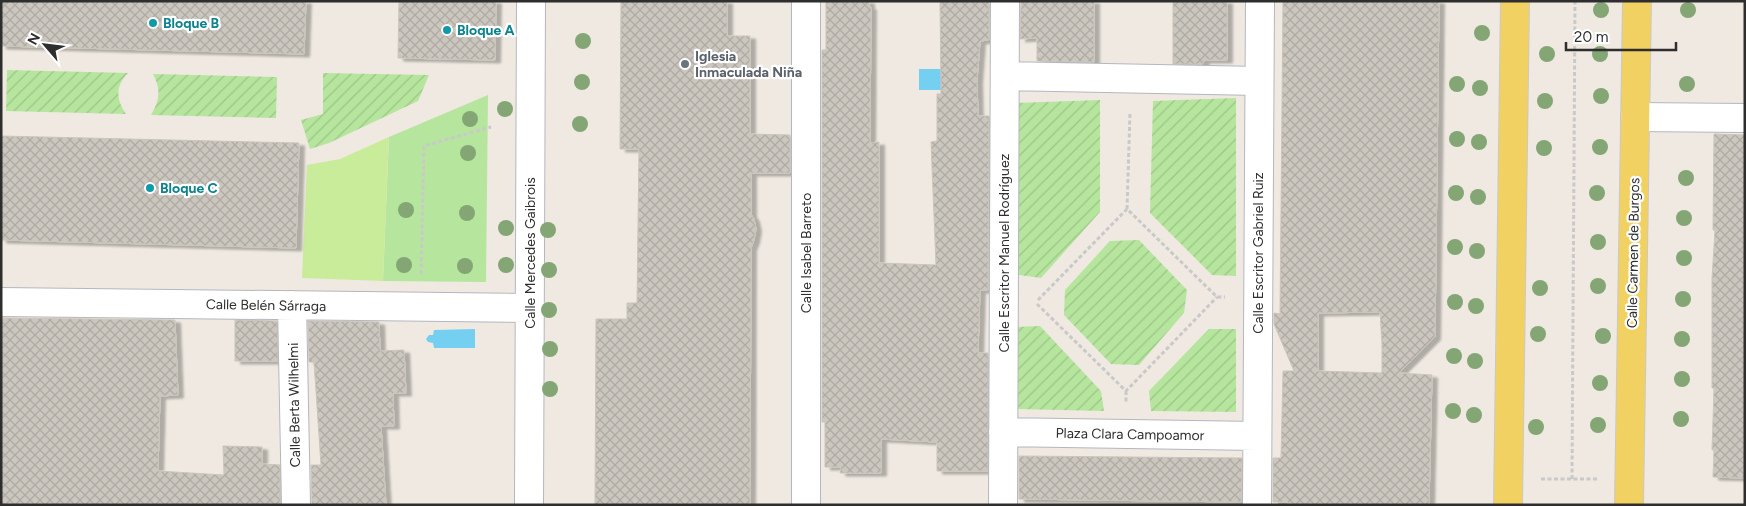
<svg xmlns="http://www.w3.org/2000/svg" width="1746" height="506" viewBox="0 0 1746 506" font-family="Figtree,sans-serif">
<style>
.park{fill:#b6e59e}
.garden{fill:url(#garden-furrows)}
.pitch{fill:#c9ec9a}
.water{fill:#75cff0}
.building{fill:url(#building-cross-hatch);stroke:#cbc5ba;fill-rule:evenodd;filter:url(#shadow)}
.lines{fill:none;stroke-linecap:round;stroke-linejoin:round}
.minor-casing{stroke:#b4b7c1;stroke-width:30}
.major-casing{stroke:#c9c9c9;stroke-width:30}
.path{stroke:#c9c9c9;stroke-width:3;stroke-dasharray:4 2.5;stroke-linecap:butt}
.minor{stroke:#fff;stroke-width:28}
.major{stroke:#f2d163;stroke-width:28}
.tree{fill:#84a574}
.culture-dot{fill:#0f9aa8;stroke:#fff;stroke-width:2}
.worship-dot{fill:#6b7280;stroke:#fff;stroke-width:2}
.labels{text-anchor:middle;stroke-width:4.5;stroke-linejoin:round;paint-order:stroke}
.culture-label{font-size:14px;font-weight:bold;fill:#0d838f;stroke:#fff;text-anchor:start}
.worship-label{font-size:14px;font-weight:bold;fill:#5b616d;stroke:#fff;text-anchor:start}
.street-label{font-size:14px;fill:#2e2e2e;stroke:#fff}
</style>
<defs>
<pattern id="garden-furrows" width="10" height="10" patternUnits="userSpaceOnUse" patternTransform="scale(1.25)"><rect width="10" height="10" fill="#b6e59e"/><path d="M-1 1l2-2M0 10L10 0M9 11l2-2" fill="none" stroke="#9dc588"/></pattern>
<pattern id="building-cross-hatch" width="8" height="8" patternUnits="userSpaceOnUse" patternTransform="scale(1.25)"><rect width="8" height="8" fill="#cbc7bf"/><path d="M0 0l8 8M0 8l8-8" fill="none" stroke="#afaba4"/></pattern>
<filter id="shadow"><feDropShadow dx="5.5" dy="3" stdDeviation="1" flood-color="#0004"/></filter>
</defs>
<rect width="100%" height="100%" fill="#efe9e1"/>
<path class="park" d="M488,95L486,282L383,281L389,137Z"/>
<path class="garden" d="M7,70L128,73C115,86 116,100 126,114L6,111Z
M323,73L429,75L418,101L329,143L310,149L301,120L323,114Z
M153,74L277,77L276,118L151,115C160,101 161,89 153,74Z
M1236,98V276L1212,275L1150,213L1153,101Z
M1100,100V212L1041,278L1013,274L1016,103Z
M1139,240L1187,290L1184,313L1139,365L1111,364L1064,315L1065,290L1110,241Z
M1040,326L1101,391L1104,411L1015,409V327Z
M1209,329H1236V412L1151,411L1149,391Z"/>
<path class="pitch" d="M389,137L383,281L302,278L307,165L340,159Z"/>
<path class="water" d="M919,69H959L958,90H919Z
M475,329V348H434L433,343L428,342L426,339L429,335H433L434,330Z"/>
<path class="building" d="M1,1H306L304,54L1,46Z
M399,1H496L495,60L398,58Z
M621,1H727V36H750V134L790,135V173H751V214L754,219L756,229L754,240L751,248L750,505H595L596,319H627V303H637L639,149H620Z
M826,1H869V7H871L870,143L879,142V263L936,265L931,142L937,141V94H941L940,1H989V40L980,41L977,81L978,116H989L988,290H980L978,353H988V471H937V442L881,439V473H840L841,467H825V422H822V50H826Z
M1021,1H1094V62L1037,61V38L1020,39Z
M1173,1H1227V60H1204L1203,64H1173Z
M1283,1H1439L1435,337L1399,373L1432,375L1429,505H1288V502H1273V458H1281L1283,371H1294L1274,324V313L1280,314ZM1380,312L1382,344V373L1318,371V313Z
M1714,134L1745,135V478L1713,477L1714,450H1712L1714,388H1712V279L1715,230H1713Z
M1,136L299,143L296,248L1,240Z
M1,318L175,320L178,395L160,396L158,471L224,475L223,446L262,447V464L280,465V505H1Z
M235,320L277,321L278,361H235Z
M308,321L379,322L380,351L404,350L406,393H393L394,426H381L386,505H312L311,465H321L314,362H309Z
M1019,456L1242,458L1241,502L1019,499Z"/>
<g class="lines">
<defs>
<path id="minor" d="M1005,76L1259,81
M1635,117L1745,118
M1,302L530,308
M292,305L296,505
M1003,432L1257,436
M529,505L531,1
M806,505V1
M1003,505L1005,1
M1257,505L1260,1"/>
<path id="major" d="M1508,505L1515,1
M1629,505L1637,1"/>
</defs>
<use href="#minor" class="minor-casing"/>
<use href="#major" class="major-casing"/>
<path class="path" d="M1127,209L1130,112
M421,274L424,146L491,127
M1038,300L1127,209L1217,297H1225
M1037,304L1126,391L1217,297
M1126,391V402
M1541,479H1598
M1572,479L1575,1"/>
<use href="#minor" class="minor"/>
<use href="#major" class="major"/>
</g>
<g class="tree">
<circle cx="1601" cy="10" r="8"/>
<circle cx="1688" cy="10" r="8"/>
<circle cx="1482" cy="33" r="8"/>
<circle cx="583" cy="41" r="8"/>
<circle cx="1547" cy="54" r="8"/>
<circle cx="1600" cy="54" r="8"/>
<circle cx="582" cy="82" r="8"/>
<circle cx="1457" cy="84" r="8"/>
<circle cx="1687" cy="84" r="8"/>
<circle cx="1480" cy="88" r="8"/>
<circle cx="1601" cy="96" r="8"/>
<circle cx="1545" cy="101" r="8"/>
<circle cx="505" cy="109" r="8"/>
<circle cx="470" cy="119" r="8"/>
<circle cx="580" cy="124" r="8"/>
<circle cx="1457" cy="139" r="8"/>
<circle cx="1479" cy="142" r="8"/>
<circle cx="1600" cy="147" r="8"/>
<circle cx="1544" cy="148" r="8"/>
<circle cx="468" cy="153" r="8"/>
<circle cx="1686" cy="178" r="8"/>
<circle cx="1456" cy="193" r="8"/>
<circle cx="1597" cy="193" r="8"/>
<circle cx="1478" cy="197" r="8"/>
<circle cx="406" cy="210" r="8"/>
<circle cx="467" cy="213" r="8"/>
<circle cx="1684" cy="218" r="8"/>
<circle cx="506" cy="228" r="8"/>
<circle cx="548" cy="230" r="8"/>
<circle cx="1598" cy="242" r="8"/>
<circle cx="1455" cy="247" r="8"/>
<circle cx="1477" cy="251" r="8"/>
<circle cx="1684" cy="258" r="8"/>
<circle cx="404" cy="265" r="8"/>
<circle cx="506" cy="265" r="8"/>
<circle cx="465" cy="266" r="8"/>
<circle cx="549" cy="270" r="8"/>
<circle cx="1598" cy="286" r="8"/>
<circle cx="1540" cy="288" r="8"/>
<circle cx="1683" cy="299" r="8"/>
<circle cx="1455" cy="302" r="8"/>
<circle cx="1476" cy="306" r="8"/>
<circle cx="549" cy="310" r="8"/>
<circle cx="1538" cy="334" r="8"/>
<circle cx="1603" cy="336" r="8"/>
<circle cx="1682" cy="339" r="8"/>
<circle cx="550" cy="349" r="8"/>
<circle cx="1454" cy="356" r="8"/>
<circle cx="1475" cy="361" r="8"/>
<circle cx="1682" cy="379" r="8"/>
<circle cx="1600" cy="383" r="8"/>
<circle cx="550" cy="389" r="8"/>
<circle cx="1453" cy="411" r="8"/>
<circle cx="1474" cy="415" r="8"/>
<circle cx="1681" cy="419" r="8"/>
<circle cx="1598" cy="425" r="8"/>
<circle cx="1536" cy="427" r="8"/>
</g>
<g class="culture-dot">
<circle cx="153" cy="23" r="5"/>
<circle cx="447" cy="30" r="5"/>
<circle cx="150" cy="188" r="5"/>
</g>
<circle class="worship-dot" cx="685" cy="64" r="5"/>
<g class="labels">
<g class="culture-label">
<text x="163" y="28">Bloque B</text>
<text x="457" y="35">Bloque A</text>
<text x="160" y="193">Bloque C</text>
</g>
<g class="worship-label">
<text x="695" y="61">Iglesia<tspan x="695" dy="16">Inmaculada Niña</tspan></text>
</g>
<g class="street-label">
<text transform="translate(530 253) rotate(-90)" y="5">Calle Mercedes Gaibrois</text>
<text transform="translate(806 253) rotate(-90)" y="5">Calle Isabel Barreto</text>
<text transform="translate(1004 253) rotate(-90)" y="5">Calle Escritor Manuel Rodríguez</text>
<text transform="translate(1258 253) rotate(-90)" y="5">Calle Escritor Gabriel Ruiz</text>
<text transform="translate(1633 253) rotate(-89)" y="5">Calle Carmen de Burgos</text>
<text transform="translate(266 305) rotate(1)" y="5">Calle Belén Sárraga</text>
<text transform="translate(294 405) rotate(-91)" y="5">Calle Berta Wilhelmi</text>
<text transform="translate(1130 434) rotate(1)" y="5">Plaza Clara Campoamor</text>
</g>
</g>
<rect width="1746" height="506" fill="none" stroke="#2e2e2e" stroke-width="5"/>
<g transform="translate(45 45) rotate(298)" stroke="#ffffff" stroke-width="4" paint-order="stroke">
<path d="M0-4L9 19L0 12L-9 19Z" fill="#2e2e2e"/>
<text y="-8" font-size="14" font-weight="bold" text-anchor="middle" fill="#2e2e2e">N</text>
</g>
<path d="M1566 42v8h110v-8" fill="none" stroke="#2e2e2e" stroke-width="2.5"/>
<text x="1574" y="42" font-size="15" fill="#2e2e2e" stroke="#ffffff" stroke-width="4" paint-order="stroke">20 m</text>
</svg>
